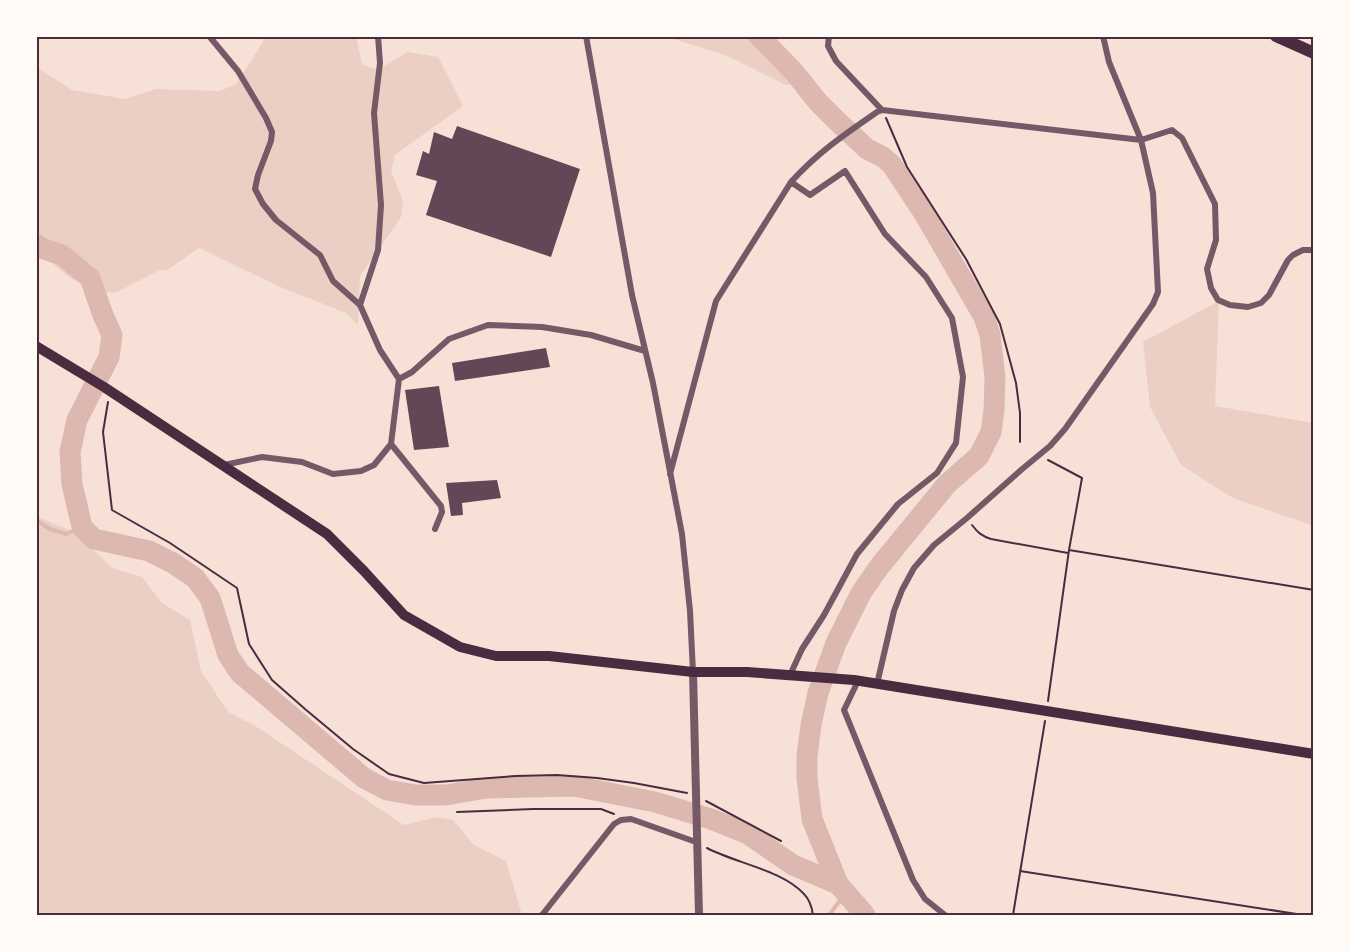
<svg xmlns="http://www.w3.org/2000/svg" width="1350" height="951" viewBox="0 0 1350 951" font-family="Karla,sans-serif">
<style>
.green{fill:#ebcfc5}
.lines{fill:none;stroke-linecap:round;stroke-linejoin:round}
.stream{stroke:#dcb8b0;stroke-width:4}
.river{stroke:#dcb8b0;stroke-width:21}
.building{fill:#644757}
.path{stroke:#4a2c40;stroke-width:2}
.minor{stroke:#755966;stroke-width:6}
.tertiary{stroke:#755966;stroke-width:8}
.primary{stroke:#4a2c40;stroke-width:10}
.motorway{stroke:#4a2c40;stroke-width:12}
.neatline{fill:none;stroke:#4a2c40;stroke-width:2}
</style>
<rect width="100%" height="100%" fill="#f7e1d7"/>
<path class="green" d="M264,36H356L362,64L377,70L408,52L438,57L463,106L395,155L391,171L403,201L401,217L360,276L358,325L346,313L278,286L199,248L167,270H160L115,293L98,292L67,276L36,248V67L72,90L125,99L156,89L220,91L236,84L263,42Z
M664,36H763L802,66L804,82L786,85L725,55Z
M1219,301L1215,406L1314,423V526L1233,498L1181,465L1150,407L1143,342Z
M36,516L76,533L112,568L142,577L162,603L190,620L201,671L228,712L257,727L404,825L437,817L453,820L474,845L506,861L522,915H36Z"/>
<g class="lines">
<path class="stream" d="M36,520L50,529L66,534L82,527
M829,915L846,893"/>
<path class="river" d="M759,36L794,72L818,102L838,122L867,149L883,157L892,165L925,215L984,317L990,335L995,377L994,410L991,432L979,456L947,484L879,567L861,593L836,643L818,693L811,725L807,756V778L812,819L838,884L865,915
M36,244L41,248L62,255L90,278L103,315L112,335L109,357L77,420L70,452L72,484L82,527L94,539L149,551L173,563L195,578L210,598L228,655L240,673L364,778L387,790L415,795H446L486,788L574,786L655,802L711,819L748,834L793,865L838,884"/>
</g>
<path class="building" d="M457,126L580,169L551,257L426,215L437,181L416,175L423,151L429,154L434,132L452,139Z
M546,348L550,367L455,381L452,363Z
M439,386L449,447L414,450L405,390Z
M497,480L501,498L462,503L463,515L451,516L446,483Z"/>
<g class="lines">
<path class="path" d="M886,118L907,167L966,259L1000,324L1016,383L1020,413V442
M108,402L103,432L112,510L170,543L237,588L249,644L272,680L305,709L353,749L389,774L424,783L516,776L557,775L597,778L634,783L687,793
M1048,460L1082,478L1069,550L1048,701
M972,525C978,533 982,536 991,539L1068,553
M1069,550L1314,590
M706,801L781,841
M457,812L533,809H601L614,814
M707,848C735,863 782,870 804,894C809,899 812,908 813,915
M1020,871L1303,915
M1013,915L1045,721"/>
<path class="minor" d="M209,36L238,71L266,118L272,132L271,141L258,175L255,189L263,204L276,220L320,255L333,281L360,305L380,350L399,379
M586,36L632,295L653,383L682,534L690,611L693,672
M829,36L828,46L836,61L882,110
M360,305L378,250L381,205L374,113L380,63L378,36
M391,444L441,506L442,512L435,529
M224,465L262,457L302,462L333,474L361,471L374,465L391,444L399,379L412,372L449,339L488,325L542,327L591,335L645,351
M670,474L716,301L791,182C817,153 845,134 877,112L882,110L1141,140L1172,130L1182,138L1215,204L1216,240L1207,269L1211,288L1218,300L1230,305L1248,307L1261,303L1269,295L1288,260L1293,255L1303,250H1314
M790,675L802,649L824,615L857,554L898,504L937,473L956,443L963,377L952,318L926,277L885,234L845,171L810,195L791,182
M858,681L844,710L913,880L925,899L945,915
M877,684L894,611L902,590L914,568L934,545L967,518L1021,470L1050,446L1065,429L1153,304L1158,292L1153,193L1141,140L1109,62L1103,36
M542,915L614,824L621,820L631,819L696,842"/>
<path class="tertiary" d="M693,672L699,915"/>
<path class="primary" d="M36,346L104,387L327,534L364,571L404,615L460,647L496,656H549L693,672H747L854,680L1314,754"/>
<path class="motorway" d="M1276,36L1314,53"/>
</g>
<rect width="1350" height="951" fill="none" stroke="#fffaf5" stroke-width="75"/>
<rect x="38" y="38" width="1274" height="876" class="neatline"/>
</svg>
